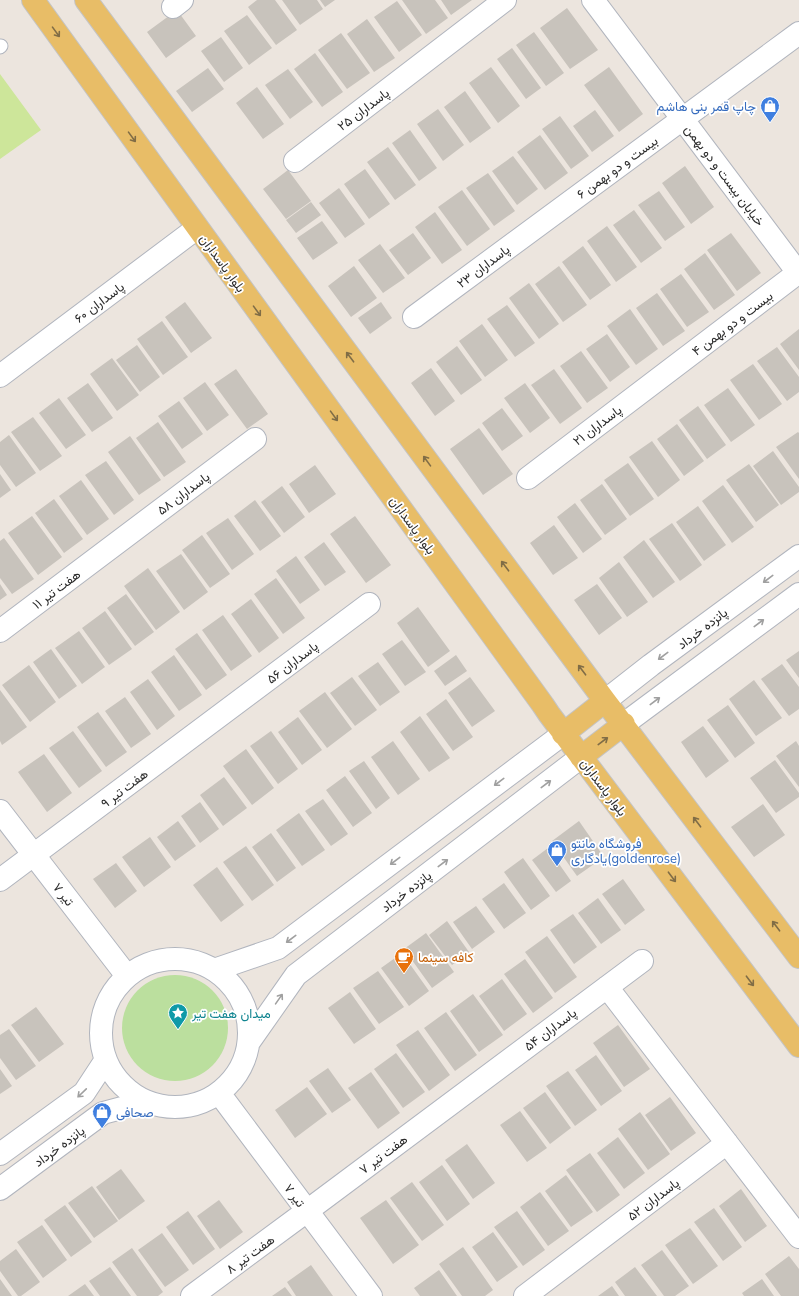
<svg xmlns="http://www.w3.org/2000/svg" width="799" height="1296" viewBox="0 0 799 1296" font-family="'Nunito Sans',Vazirmatn,sans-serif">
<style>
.green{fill:#bbdf9e}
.pitch{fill:#cde69a}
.building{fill:#c8c3bc}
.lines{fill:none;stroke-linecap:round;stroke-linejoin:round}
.lane-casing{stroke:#b1b5be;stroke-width:15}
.street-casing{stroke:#b1b5be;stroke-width:24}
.secondary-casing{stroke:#b1b5be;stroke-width:24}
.primary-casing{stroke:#c4c4c4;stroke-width:24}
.lane{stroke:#fff;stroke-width:13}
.street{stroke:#fff;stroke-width:22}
.secondary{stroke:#fff;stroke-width:22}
.primary{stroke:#e8bd67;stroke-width:22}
.oneway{stroke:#806d46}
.oneway2{stroke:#a0a0a0}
.labels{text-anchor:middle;stroke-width:3.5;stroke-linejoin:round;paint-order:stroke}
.shop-label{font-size:13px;fill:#366cbe;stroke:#fff;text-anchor:start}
.street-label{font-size:13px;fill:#2b2b2b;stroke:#fff}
.food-label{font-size:13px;fill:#c56008;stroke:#fff;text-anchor:start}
.culture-label{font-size:13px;fill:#0d838f;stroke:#fff;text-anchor:start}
</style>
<rect width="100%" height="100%" fill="#ece5de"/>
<path class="green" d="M122 1028a53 53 0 1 1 106 0a53 53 0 1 1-106 0Z"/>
<path class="pitch" d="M0,74L41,130L0,159Z"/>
<path class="building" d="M257,0H275L297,30L276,45L248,7Z
M282,0H317L323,9L300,25Z
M320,0H335L325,7Z
M402,0H435L448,18L426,34Z
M441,0H472L451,15Z
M397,1L422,35L399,52L374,17Z
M567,8L598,50L570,69L540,28Z
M177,10L196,36L166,58L147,32Z
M247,15L272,48L249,65L224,31Z
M367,19L395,58L374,72L347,34Z
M534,32L564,73L546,86L516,45Z
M341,33L370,73L347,89L318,50Z
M221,37L243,68L224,82L201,51Z
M512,48L541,88L526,99L497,59Z
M315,53L343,92L322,107L294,69Z
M491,67L520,106L498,123L469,83Z
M609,67L643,114L619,132L584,85Z
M208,68L224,89L192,112L176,91Z
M288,69L313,102L290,119L265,85Z
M257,87L284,124L263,139L236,103Z
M465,91L491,128L470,143L444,107Z
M438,109L464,145L443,161L417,124Z
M595,110L614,136L592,152L573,126Z
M560,116L589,156L571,169L542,129Z
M410,130L437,168L419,181L392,143Z
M540,135L568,173L545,190L517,152Z
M388,147L416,185L395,200L367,162Z
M513,156L538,189L517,205L492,171Z
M685,166L714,207L691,224L662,183Z
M365,169L390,204L369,219L344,184Z
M288,170L311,201L286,219L263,189Z
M488,173L515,211L494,226L466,188Z
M339,188L365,224L345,238L319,203Z
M462,190L490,229L467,246L438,207Z
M659,191L685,227L665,241L638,205Z
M311,202L321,215L296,233L286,220Z
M634,210L662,248L641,263L613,225Z
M435,212L462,250L442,264L415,227Z
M322,221L338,243L313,260L297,238Z
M607,226L637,267L616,282L587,241Z
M413,233L431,258L408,275L389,250Z
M731,233L761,273L737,291L707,250Z
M380,244L405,278L383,293L358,260Z
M583,246L611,285L590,300L562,262Z
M705,253L735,295L714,310L684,269Z
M354,266L377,298L351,317L328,286Z
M559,266L587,305L563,322L535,284Z
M681,274L709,312L687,327L660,289Z
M529,283L559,324L539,339L509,298Z
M657,293L685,331L663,346L636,308Z
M185,302L212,338L191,353L165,317Z
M381,302L392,318L370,334L358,318Z
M507,305L535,343L515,357L487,319Z
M630,309L658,349L636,365L607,326Z
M162,321L188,357L163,375L137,339Z
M482,324L508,360L485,377L459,341Z
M799,329V370L780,344Z
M607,334L630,367L610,382L586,349Z
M137,345L160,377L140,392L116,360Z
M457,346L482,380L461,395L436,362Z
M777,347L799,377V392L787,401L757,361Z
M581,351L608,388L587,403L560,366Z
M112,358L139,395L117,411L90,374Z
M753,364L782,404L759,420L730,380Z
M431,368L455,401L435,416L411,383Z
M236,369L268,414L247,429L214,384Z
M554,369L582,408L560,424L531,385Z
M205,382L229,415L207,431L183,398Z
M88,383L113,418L92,432L67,398Z
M525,383L550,418L530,433L504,398Z
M728,388L755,425L731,442L704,405Z
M59,398L86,435L66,449L39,413Z
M179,401L203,434L182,449L158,416Z
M698,406L726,445L707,459L679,420Z
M502,408L523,436L502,451L482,423Z
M33,417L62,456L40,471L11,432Z
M158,422L186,462L164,477L136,438Z
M677,424L704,461L684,476L657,439Z
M479,428L513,474L483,495L450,449Z
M798,432L799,433V479L776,447Z
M9,435L36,473L16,487L0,465V442Z
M130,436L161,480L139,495L108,452Z
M652,441L680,480L658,497L629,457Z
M773,451L799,487V492L781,505L753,466Z
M106,461L134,500L114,515L85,475Z
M628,463L654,499L630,516L604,480Z
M749,464L779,505L756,522L726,480Z
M315,465L336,494L309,513L289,484Z
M0,474L11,490L0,498Z
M81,480L109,519L87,535L59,496Z
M602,484L627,519L605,535L580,500Z
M723,485L754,527L732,543L702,501Z
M282,486L305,517L284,533L261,502Z
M54,499L83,539L64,553L35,513Z
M255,500L281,536L260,551L234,516Z
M575,503L602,539L583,553L557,517Z
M698,506L726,545L704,561L676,522Z
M32,516L62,557L38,575L8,533Z
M355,516L391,565L366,583L330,534Z
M228,518L254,554L232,570L206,533Z
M672,523L702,565L680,581L649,539Z
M554,525L578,558L553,575L530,543Z
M202,535L230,574L210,588L182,550Z
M4,538L34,579L12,594L0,578V541Z
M644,540L675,582L653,598L623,557Z
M324,542L346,572L325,586L304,557Z
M181,554L208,592L184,610L156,571Z
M296,556L320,590L300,604L276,571Z
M619,562L648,602L627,617L599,578Z
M148,568L180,612L156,630L124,586Z
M276,578L305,618L283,634L254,594Z
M0,584L7,595L0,600Z
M597,584L622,618L599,635L574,600Z
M126,594L154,632L135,646L107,608Z
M251,599L279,638L259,653L231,614Z
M418,607L450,651L428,667L397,623Z
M105,611L132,649L109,665L82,628Z
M223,615L252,656L231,671L202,630Z
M79,631L105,667L82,684L55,648Z
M197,633L227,675L206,690L175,649Z
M402,640L426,672L405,686L382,654Z
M51,649L77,686L59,699L33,662Z
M799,651V678L786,660Z
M174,655L202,695L179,711L151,672Z
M456,655L467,671L445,686L434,671Z
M378,662L400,692L380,706L358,676Z
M782,664L799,687V709L789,716L761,679Z
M29,665L56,702L30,722L2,685Z
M352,677L377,710L355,726L330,693Z
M470,677L495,711L472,727L448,693Z
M148,679L175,716L157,730L130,692Z
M754,680L782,718L756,736L729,699Z
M0,690L27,727L2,745L0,741Z
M325,692L352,729L327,748L299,711Z
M125,697L151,734L131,748L105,711Z
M446,699L473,737L453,751L426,714Z
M728,705L755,743L735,758L707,720Z
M98,712L127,752L106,767L77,727Z
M420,716L450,758L429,772L400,732Z
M298,717L322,750L302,765L278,732Z
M703,726L729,761L706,778L681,742Z
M73,731L102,771L79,788L49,748Z
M271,731L298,769L278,784L250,746Z
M393,741L420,779L398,795L371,757Z
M796,741L799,746V787L776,756Z
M246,749L274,788L252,805L223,766Z
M44,754L72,793L47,812L18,772Z
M775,760L799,793V797L776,813L750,778Z
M364,761L390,798L376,809L349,771Z
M345,776L372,813L353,827L326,790Z
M224,777L247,808L223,826L200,795Z
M323,799L348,834L331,846L305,811Z
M200,802L219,829L200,843L181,816Z
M763,804L785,835L754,857L731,827Z
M299,813L325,850L302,866L276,830Z
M178,821L196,846L175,861L157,837Z
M579,821L604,857L577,876L552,841Z
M271,833L296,868L277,882L252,847Z
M150,837L171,867L144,887L122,857Z
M246,846L274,885L252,901L223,862Z
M548,848L571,881L556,892L532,860Z
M523,858L550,896L531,910L504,872Z
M116,863L137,891L115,908L93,879Z
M217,867L244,905L221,922L193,885Z
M623,879L645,910L625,925L602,894Z
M504,883L526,913L504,929L482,899Z
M598,898L621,930L601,944L578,913Z
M476,906L495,932L472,949L453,922Z
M573,914L597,947L574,964L550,930Z
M447,921L469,952L452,965L429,935Z
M426,933L454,972L432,988L404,949Z
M547,936L577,977L555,993L525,952Z
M402,953L429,991L409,1006L381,968Z
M525,959L553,998L533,1013L504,974Z
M378,971L404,1007L379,1024L353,988Z
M502,979L527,1014L504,1031L479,996Z
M350,992L376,1029L354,1044L328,1008Z
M473,994L503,1035L479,1052L450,1011Z
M36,1007L64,1044L39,1062L11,1025Z
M446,1012L477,1055L455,1071L424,1028Z
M618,1025L650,1069L624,1087L593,1043Z
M9,1029L36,1066L16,1080L0,1058V1035Z
M418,1030L450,1075L429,1091L396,1045Z
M396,1053L425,1092L403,1108L374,1069Z
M596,1055L622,1091L601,1106L575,1070Z
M328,1068L351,1100L332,1113L309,1081Z
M0,1069L12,1086L0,1094Z
M568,1071L597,1110L575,1126L546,1086Z
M371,1072L400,1113L378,1129L348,1088Z
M307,1087L327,1114L295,1138L275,1110Z
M545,1092L571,1128L550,1144L523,1108Z
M670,1097L696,1133L671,1151L645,1115Z
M520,1111L547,1148L527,1162L500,1125Z
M640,1112L670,1154L648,1170L618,1129Z
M618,1137L645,1173L624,1189L597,1153Z
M467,1144L495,1183L473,1199L445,1160Z
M590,1153L620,1195L597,1212L566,1170Z
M442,1165L470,1204L447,1221L419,1182Z
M121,1169L145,1201L119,1220L96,1187Z
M566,1175L593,1212L571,1227L545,1191Z
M412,1182L444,1225L422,1241L390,1198Z
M92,1186L118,1221L94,1238L68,1203Z
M741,1189L767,1226L745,1242L719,1206Z
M540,1192L569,1231L548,1246L520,1207Z
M219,1200L243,1232L220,1249L197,1216Z
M386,1200L419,1245L393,1264L360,1218Z
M65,1205L92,1242L71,1257L44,1220Z
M714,1208L742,1247L723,1261L694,1222Z
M188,1211L215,1249L193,1265L166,1227Z
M517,1211L545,1250L523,1266L494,1227Z
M42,1225L67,1260L43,1278L17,1242Z
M690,1228L718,1266L693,1284L665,1245Z
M493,1232L518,1267L497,1282L472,1247Z
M162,1233L189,1270L165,1287L138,1250Z
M463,1247L493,1290L485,1296H462L439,1264Z
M132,1248L163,1292L158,1296H137L112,1262Z
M16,1249L40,1282L21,1296H18L0,1271V1261Z
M662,1250L689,1286L675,1296H664L641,1265Z
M789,1256L799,1269V1296H781L765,1274Z
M311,1265L333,1296H296L287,1282Z
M110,1267L131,1296H100L89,1281Z
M635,1267L657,1296H625L615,1282Z
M439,1270L457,1296H420L414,1288Z
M0,1279L12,1296H0Z
M762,1279L774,1296H744L742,1293Z
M85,1284L94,1296H68Z
M612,1286L619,1296H598Z
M285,1287L292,1296H272Z"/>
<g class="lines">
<defs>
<path id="lane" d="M0,47L1,46"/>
<path id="street" d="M593,0L799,274
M173,7L182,0
M295,161L505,0
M414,317L799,33
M0,376L197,228
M528,478L799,272
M0,631L255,439
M0,880L369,604
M607,987L799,1237
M192,1296L307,1211L642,961
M525,1296L727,1143"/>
<path id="secondary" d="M605,701L651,665L799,556
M624,724L799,594
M0,811L127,976
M101 1033a74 74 0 1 1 148 0a74 74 0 1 1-148 0Z
M214,970L278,948L563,734
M249,1042L296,975L581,757
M219,1093L371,1296
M0,1154L84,1093L105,1061
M0,1189L103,1113L144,1102"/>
<path id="primary" d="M33,0L543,705L549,714L799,1046
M86,0L605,701L799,957
M563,734L605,701
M581,757L624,724"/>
</defs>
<use href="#lane" class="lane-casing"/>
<use href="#street" class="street-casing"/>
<use href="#secondary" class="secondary-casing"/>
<use href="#primary" class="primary-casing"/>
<use href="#lane" class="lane"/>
<use href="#street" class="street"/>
<use href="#secondary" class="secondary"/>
<use href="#primary" class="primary"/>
</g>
<defs><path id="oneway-shaft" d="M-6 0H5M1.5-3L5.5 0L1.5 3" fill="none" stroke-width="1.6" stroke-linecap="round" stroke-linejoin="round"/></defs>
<g class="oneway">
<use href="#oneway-shaft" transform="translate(56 32) rotate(54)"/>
<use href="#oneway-shaft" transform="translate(132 137) rotate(54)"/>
<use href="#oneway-shaft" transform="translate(257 311) rotate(54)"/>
<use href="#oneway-shaft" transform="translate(350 357) rotate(-127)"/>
<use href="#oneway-shaft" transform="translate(334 416) rotate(54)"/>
<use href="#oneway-shaft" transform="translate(427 461) rotate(-126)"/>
<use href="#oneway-shaft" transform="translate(505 566) rotate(-127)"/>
<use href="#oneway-shaft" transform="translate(582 670) rotate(-127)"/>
<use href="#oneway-shaft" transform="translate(603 741) rotate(-37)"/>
<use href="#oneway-shaft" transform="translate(697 822) rotate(-127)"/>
<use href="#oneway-shaft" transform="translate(672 877) rotate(53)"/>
<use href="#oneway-shaft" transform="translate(776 926) rotate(-127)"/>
<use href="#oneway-shaft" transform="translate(750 981) rotate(53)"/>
</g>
<g class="oneway2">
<use href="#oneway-shaft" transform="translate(768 579) rotate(143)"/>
<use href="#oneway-shaft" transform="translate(759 623) rotate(-37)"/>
<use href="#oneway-shaft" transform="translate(663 656) rotate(143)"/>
<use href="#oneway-shaft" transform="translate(655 701) rotate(-37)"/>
<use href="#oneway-shaft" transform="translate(499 782) rotate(143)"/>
<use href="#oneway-shaft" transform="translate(546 784) rotate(-37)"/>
<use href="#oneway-shaft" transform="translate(395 861) rotate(143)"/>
<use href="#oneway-shaft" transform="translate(443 863) rotate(-37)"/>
<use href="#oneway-shaft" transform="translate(291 939) rotate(143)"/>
<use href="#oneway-shaft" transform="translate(279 999) rotate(-55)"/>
<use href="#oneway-shaft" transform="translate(82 1093) rotate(136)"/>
</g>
<defs>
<symbol id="shop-pin" viewBox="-11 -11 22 30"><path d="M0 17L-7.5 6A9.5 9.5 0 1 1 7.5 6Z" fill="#3f7fe0" stroke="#fff"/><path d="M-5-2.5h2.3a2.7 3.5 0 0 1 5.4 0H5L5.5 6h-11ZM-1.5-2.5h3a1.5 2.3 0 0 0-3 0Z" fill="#fff"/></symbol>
<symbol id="cafe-pin" viewBox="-11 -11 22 30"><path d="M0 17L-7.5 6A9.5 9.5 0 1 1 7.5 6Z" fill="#e8710a" stroke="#fff"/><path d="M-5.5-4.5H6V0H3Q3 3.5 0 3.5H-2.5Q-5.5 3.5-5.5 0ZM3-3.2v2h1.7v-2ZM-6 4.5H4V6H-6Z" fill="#fff"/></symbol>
<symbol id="sight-pin" viewBox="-11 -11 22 30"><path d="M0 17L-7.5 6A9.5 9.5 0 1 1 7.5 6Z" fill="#0f9aa8" stroke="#fff"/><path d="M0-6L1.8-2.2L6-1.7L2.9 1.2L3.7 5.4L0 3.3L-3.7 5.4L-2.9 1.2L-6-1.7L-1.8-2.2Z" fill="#fff"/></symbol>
</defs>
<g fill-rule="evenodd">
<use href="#shop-pin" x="759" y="95" width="22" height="30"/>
<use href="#shop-pin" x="546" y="839" width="22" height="30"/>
<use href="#cafe-pin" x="393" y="946" width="22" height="30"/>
<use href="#sight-pin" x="167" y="1002" width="22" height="30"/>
<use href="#shop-pin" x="91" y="1101" width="22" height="30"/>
</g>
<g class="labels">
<g class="shop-label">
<text x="756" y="111" text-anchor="end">چاپ قمر بنی هاشم</text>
<text x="571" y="848">فروشگاه مانتو<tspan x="571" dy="15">یادگاری(goldenrose)</tspan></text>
<text x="116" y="1117">صحافی</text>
</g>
<g class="street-label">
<text transform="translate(363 109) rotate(-37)" y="5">پاسداران ۲۵</text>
<text transform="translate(617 167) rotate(-36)" y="5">بیست و دو بهمن ۶</text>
<text transform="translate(725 175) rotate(53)" y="5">خیابان بیست و دو بهمن</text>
<text transform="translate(223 263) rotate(54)" y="5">بلوار پاسداران</text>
<text transform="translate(483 266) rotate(-37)" y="5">پاسداران ۲۳</text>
<text transform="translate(99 302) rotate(-37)" y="5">پاسداران ۶۰</text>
<text transform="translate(732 323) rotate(-37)" y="5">بیست و دو بهمن ۴</text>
<text transform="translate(597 425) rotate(-37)" y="5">پاسداران ۲۱</text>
<text transform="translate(183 493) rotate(-37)" y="5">پاسداران ۵۸</text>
<text transform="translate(413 525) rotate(54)" y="5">بلوار پاسداران</text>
<text transform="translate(56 589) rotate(-37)" y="5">هفت تیر ۱۱</text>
<text transform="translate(702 628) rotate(-37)" y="5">پانزده خرداد</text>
<text transform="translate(292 662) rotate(-37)" y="5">پاسداران ۵۶</text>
<text transform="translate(604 787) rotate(53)" y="5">بلوار پاسداران</text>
<text transform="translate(124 788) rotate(-37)" y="5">هفت تیر ۹</text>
<text transform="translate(406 891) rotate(-37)" y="5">پانزده خرداد</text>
<text transform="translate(64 894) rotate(52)" y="5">۷ تیر</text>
<text transform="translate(550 1029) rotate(-37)" y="5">پاسداران ۵۴</text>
<text transform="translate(59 1146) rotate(-36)" y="5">پانزده خرداد</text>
<text transform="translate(383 1154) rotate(-37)" y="5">هفت تیر ۷</text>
<text transform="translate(295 1195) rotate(53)" y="5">۷ تیر</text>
<text transform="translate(653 1199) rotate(-37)" y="5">پاسداران ۵۲</text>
<text transform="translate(250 1254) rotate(-36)" y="5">هفت تیر ۸</text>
</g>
<g class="food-label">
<text x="418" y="962">کافه سینما</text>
</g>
<g class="culture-label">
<text x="192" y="1018">میدان هفت تیر</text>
</g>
</g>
</svg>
